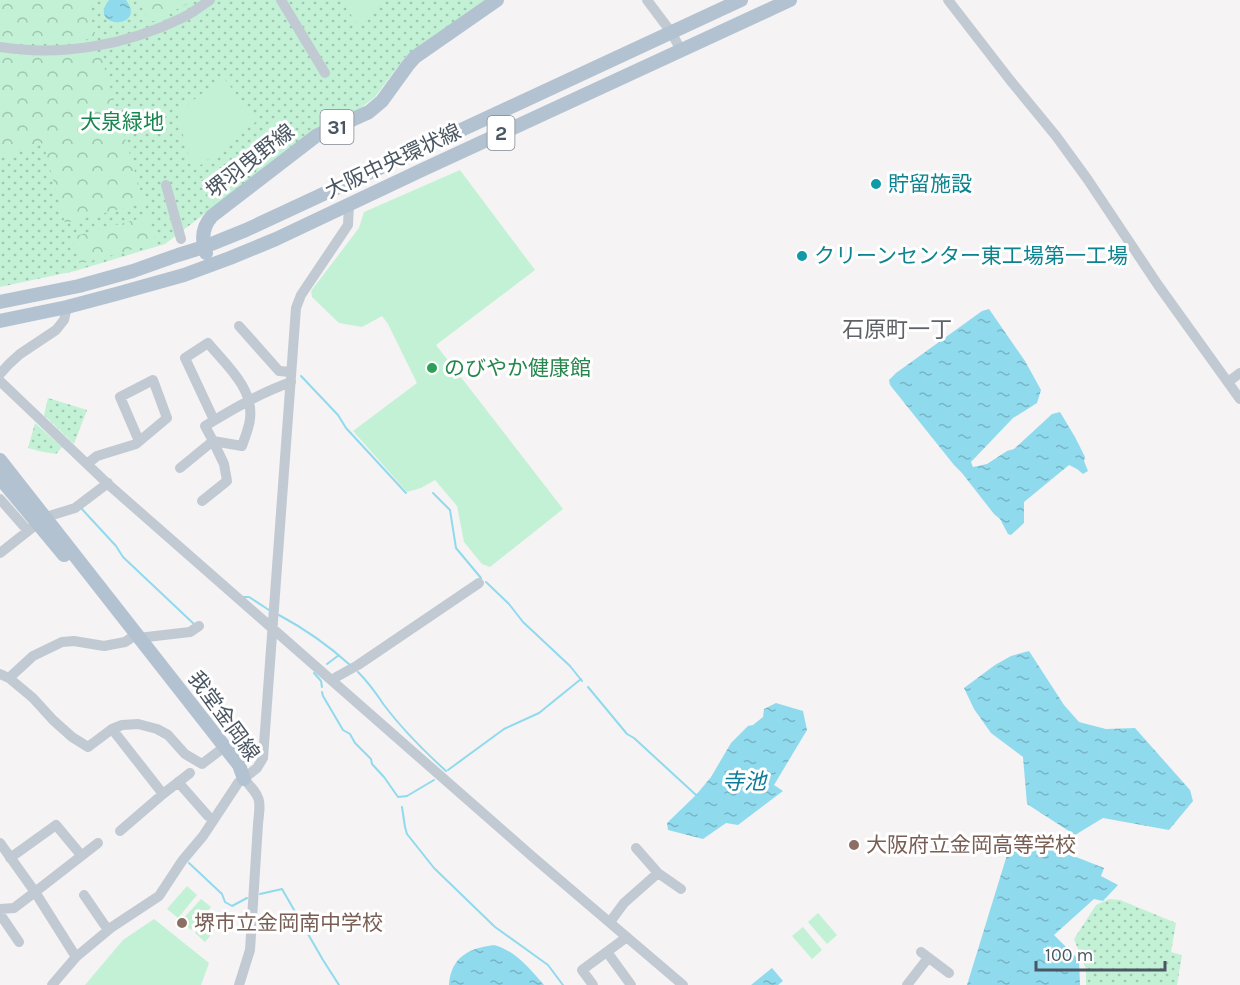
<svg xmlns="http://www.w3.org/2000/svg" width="1240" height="985" viewBox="0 0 1240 985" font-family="Karla,'Noto Sans JP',sans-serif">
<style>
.green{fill:url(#green-dots)}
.forest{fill:url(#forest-crowns)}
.pitch{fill:#c3f1d5}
.water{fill:url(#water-ripples)}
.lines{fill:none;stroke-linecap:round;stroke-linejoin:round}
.stream{stroke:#90daee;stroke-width:2}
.minor{stroke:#c1cad2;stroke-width:10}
.major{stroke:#b3c2d1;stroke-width:14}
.culture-dot{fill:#0f9aa8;stroke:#fff;stroke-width:2}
.leisure-dot{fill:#2e9e5b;stroke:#fff;stroke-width:2}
.education-dot{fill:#8d6e63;stroke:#fff;stroke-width:2}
.labels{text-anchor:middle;stroke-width:6;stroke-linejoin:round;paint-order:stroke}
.shield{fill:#fff;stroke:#808990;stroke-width:1.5}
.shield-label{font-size:20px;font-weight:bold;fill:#4a5661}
.park-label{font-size:21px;fill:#17864f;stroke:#fff}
.street-label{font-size:21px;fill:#4a5661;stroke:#fff}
.culture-label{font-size:21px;fill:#0d838f;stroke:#fff;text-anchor:start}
.leisure-label{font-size:21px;fill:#27864d;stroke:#fff;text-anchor:start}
.education-label{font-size:21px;fill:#785e54;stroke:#fff;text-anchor:start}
.neighbourhood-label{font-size:22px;fill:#5f6368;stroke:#fff}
.water-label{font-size:22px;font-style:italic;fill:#0c7c9b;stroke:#fff}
</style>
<defs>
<pattern id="green-dots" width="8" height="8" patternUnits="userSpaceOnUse" patternTransform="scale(1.5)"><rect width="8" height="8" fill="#c3f1d5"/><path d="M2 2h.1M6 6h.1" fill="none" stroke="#a0c6b0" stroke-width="1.8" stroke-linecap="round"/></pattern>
<pattern id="forest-crowns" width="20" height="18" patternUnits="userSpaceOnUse" patternTransform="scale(1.5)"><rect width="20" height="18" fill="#c3f1d5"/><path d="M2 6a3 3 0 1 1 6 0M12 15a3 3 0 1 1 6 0" fill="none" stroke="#a0c6b0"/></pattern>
<pattern id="water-ripples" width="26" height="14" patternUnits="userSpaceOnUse" patternTransform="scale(1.5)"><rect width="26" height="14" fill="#90daee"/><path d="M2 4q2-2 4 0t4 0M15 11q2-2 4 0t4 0" fill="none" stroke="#78b4c4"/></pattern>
</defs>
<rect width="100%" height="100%" fill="#f5f3f3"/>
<path class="green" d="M0,0H485L405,57L375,97L353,114L309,134L165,244L75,271L0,287Z
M48,398L87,410L74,444L44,415Z
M35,423L62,447L56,454L39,451L28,448Z
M1109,899L1120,900L1176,923L1171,952L1182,955L1177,985H1086V969L1074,939L1096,905Z"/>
<path class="forest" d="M0,0H90L89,8L96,37L92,39C62,41 30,47 0,41Z
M141,0H195L154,21L148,22Z
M100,52L144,203L65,223L43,143L0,158V54C33,58 67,56 100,52Z
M223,165L238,184L211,204L201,181Z
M149,216L156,243L80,264L72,237Z"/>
<path class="pitch" d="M340,0H388L357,23Z
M223,77L257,121L193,171L177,113Z
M460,170L535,270L436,345L563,509L490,567L482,564L464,542L457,506L435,480L421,488L407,492L353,431L417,383L388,324L382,316L362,327L339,323L312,297L311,291L359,228L364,212Z
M187,886L197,895L178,918L167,909Z
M201,899L211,907L191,930L181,921Z
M214,910L224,919L205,942L195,933Z
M818,913L837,935L827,944L808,922Z
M154,919L209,963L201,985H85L123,940Z
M803,927L822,950L812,959L792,936Z"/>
<path class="water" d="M109,0H126C148,30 86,29 109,0Z
M989,309L1025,361L1041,390L1037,403L1013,418L971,462L973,467L987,464L1007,451L1014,449L1052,414L1060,412L1075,437L1085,457L1084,461L1088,471L1083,474L1077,469L1069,465L1024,502V523L1011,535L1008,534L1000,519L994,514L962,473L954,465L890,385L889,380L896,373L982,311Z
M1029,651L1064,705L1079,722L1106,729L1135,728L1190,790L1193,801L1169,830L1103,818L1075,835L1027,804L1023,757L991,733L974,709L964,688L995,665L1011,656Z
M776,703L803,711L807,730L774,785L783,791L738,825L726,823L703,839L668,830L667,823L696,795L711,777L731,743L748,726L753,725L763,717L764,709Z
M1023,836L1104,868L1101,876L1118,885L1103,901L1094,899L1054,935L1079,960L1080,985H967L1011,842Z
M494,945C516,951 529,968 544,985H449C451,957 469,948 494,945Z
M772,968L783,981L778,985H751Z"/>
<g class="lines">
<path class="stream" d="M301,376L338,415L346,428L406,493
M433,493L450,510L456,548L481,578
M81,508L116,546L123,557L195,625
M486,582L509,604L523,622L570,666L582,681
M243,597H249L269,610
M279,615C305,629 328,645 350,665
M327,664L339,655
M358,672C368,682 376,693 384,705C402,729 424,751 446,771
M314,673L321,681L322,687
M588,687L627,734L634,738L696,795
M322,692L323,696L343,730L350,734L355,743L371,759L372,764L384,777L398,797L407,796L434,780
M448,770L504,729L539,713L581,679
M402,807L405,827L407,834L434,868L495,927L548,965L563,985
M189,863L222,894L225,902L232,906L247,898
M260,894L282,889L323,960L339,985"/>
<path class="minor" d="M281,0L325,73
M647,0L671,32L681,50
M948,0L1010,80L1056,136L1088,180L1158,285L1240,399
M0,47C61,57 127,45 182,18C192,13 201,6 210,0
M166,185L181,239
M239,326L279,371L291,372
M0,374L9,364L20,354L56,330L64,320L67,307
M0,381L109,485L534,858L683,985
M1228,382L1240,373
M214,420L185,358L208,343C226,365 254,388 250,419C249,428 245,437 242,446L213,441L205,426C233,409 260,393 291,382
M87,464L97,456L136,444L167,418L153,380L120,397L139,441
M180,468L213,441L224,464L227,481L202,501
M0,499L28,531
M46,517L75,508L108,483
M0,553L38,523
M138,638L190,632L199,626
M0,674L9,678L33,698L53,720L72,737L88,747L112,729L122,725L138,724L157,729L168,735L185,754L202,764L219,751
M9,678L33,656L62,642L74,641L104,646L125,642L131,638
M331,680L358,665L479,583
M112,729L163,794
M178,782L208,816
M120,831L163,794L190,773
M0,843L35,892L76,957
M636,848L658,873L681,889
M10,858L56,825L81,855
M84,895L108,930
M0,909L14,908L35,892L98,843
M0,914L19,942
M610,922L624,903L658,873
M607,952L631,985
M921,952L949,973
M52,985L76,957L112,927L159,896L182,861L203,836L238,783L257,768L263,758L296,308L301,295L348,225L349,204
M239,985L250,950L258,824C261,798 261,798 244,779
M593,985L582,970L627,937
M907,985L928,958"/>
<path class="major" d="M206,253C201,239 202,227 212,216L316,136L369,112L382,101L408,65L415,57L497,0
M0,302L79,286L133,271L178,255L204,247L246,230L741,0
M0,321L67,307L116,294L184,275L230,258L276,239L424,169L790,0
M0,460L239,765L244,779
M0,478L64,555"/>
</g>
<g class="culture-dot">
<circle cx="876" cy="184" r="6"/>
<circle cx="802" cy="256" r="6"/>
</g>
<circle class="leisure-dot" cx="432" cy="368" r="6"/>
<g class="education-dot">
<circle cx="854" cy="845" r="6"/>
<circle cx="182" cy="923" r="6"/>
</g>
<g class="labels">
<g class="shield">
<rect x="320.5" y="110" width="33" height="34" rx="4.5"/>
<rect x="487.5" y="116" width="27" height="34" rx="4.5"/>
</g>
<g class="shield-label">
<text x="337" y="134">31</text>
<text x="501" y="140">2</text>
</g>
<g class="park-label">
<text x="122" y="129">大泉緑地</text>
</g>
<g class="street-label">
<text transform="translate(250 161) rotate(-38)" y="7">堺羽曳野線</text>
<text transform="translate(393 161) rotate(-25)" y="7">大阪中央環状線</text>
<text transform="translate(224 716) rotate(54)" y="7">我堂金岡線</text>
</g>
<g class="culture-label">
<text x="888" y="191">貯留施設</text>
<text x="814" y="263">クリーンセンター東工場第一工場</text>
</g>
<g class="leisure-label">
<text x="444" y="375">のびやか健康館</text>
</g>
<g class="education-label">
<text x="866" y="852">大阪府立金岡高等学校</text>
<text x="194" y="930">堺市立金岡南中学校</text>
</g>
<g class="neighbourhood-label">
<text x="897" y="337">石原町一丁</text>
</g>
<g class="water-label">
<text x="744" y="789">寺池</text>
</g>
</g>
<path d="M1036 961v9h129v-9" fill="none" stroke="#4a5661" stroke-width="3"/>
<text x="1045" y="961" font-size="18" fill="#4a5661" stroke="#ffffff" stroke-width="4.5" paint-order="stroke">100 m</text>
</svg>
